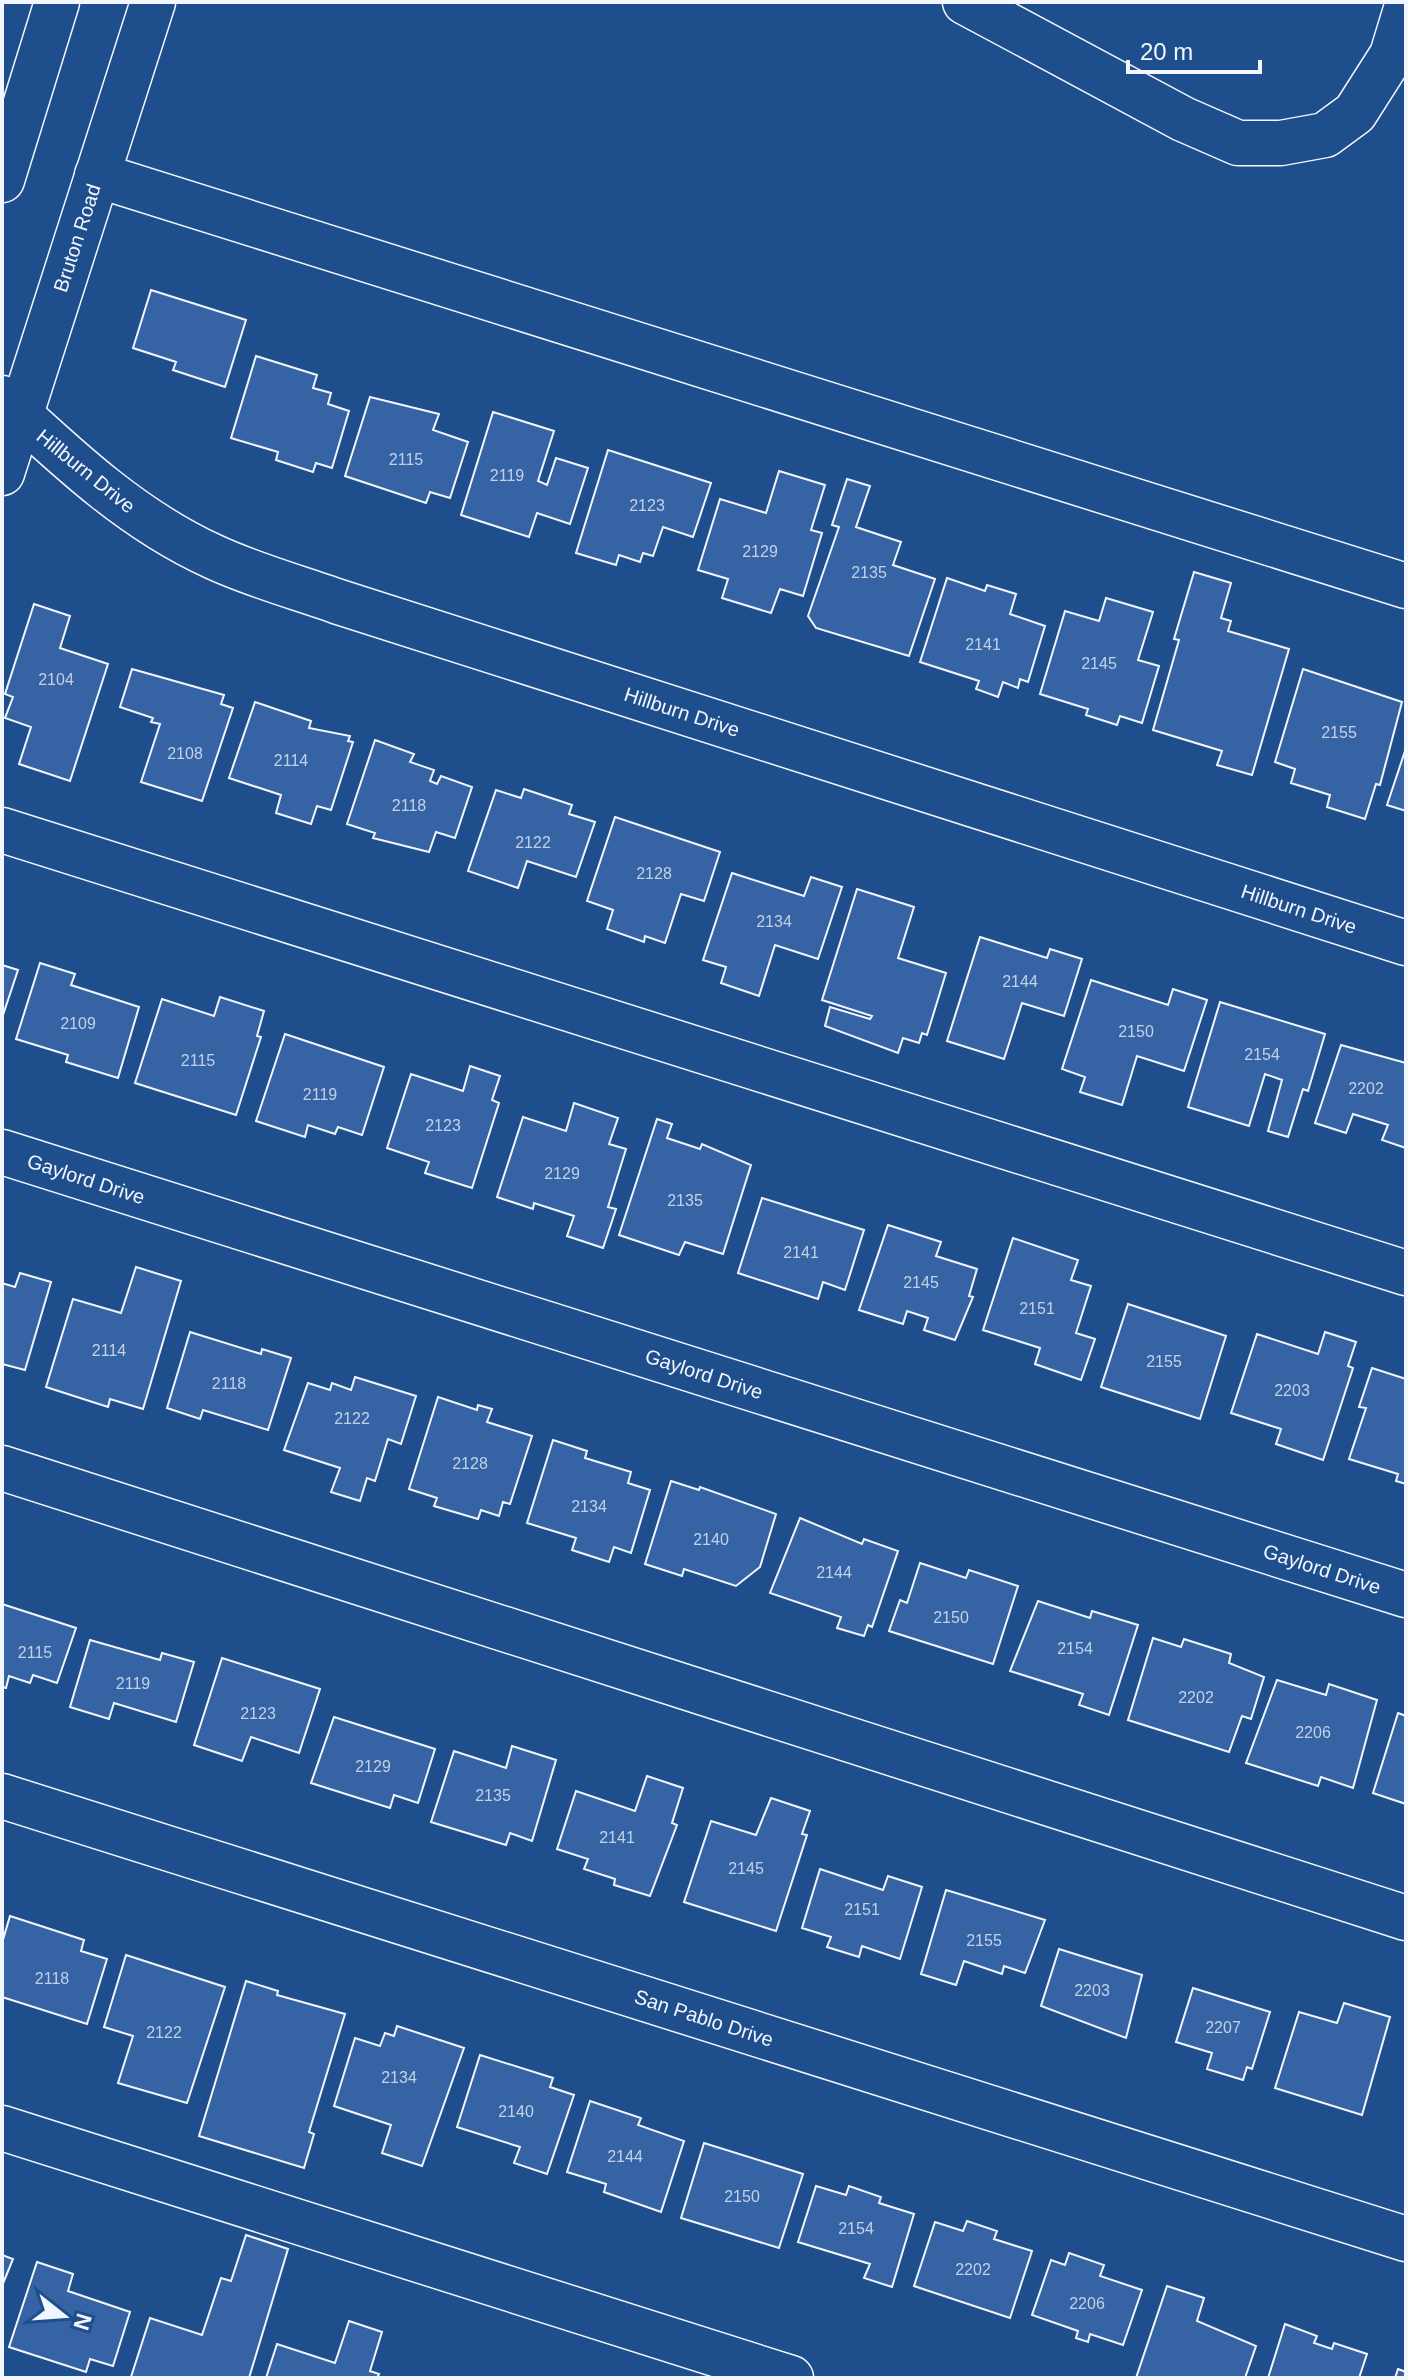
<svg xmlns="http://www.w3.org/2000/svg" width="1408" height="2380" viewBox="0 0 1408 2380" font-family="Helvetica,sans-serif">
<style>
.building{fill:#3563a3;stroke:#f2f6ff;stroke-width:2}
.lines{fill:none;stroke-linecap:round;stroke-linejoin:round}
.minor-casing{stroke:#f2f6ff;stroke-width:47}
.major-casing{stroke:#f2f6ff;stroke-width:47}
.minor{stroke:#1f4e8c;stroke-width:44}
.major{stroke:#1f4e8c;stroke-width:44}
.labels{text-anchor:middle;stroke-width:6;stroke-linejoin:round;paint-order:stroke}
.number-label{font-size:16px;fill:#c3d1e8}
.street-label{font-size:20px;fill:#f2f6ff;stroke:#1f4e8c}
</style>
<rect width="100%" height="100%" fill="#1f4e8c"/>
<path class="building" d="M151,290L246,320L225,387L173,370L176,362L133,348Z
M256,356L317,375L313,388L331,393L328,404L349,411L332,468L316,463L313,472L276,460L278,452L231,438Z
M370,397L439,414L433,430L468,442L450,498L430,492L426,503L345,476Z
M493,412L554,431L538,481L547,485L556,458L588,468L570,524L537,513L529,537L461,515Z
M608,450L711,483L693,537L663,527L653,556L643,553L640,562L619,555L616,565L576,553Z
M779,471L825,485L811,530L822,533L803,596L780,589L771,613L722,598L728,579L698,570L720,499L766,513Z
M847,479L870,486L856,527L901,542L893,565L935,579L909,656L816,628L808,616L839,527L832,525Z
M1194,572L1231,583L1221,618L1231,621L1228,631L1289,649L1252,775L1217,765L1222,751L1153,730L1179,640L1174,639Z
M947,578L985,591L987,585L1016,594L1010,614L1045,626L1028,682L1020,679L1018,688L1003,682L998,697L976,689L979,681L920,662Z
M1106,598L1153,612L1138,660L1159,666L1142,723L1120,716L1117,725L1086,715L1088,709L1040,694L1065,611L1099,621Z
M34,604L70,616L60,648L108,664L70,781L19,764L31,727L5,718L13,697L5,694Z
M132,669L224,695L221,704L233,708L202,801L141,782L160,724L151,722L153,718L120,707Z
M1303,669L1402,702L1380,785L1376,784L1365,819L1327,807L1330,795L1291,783L1295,769L1275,762Z
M255,702L311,721L309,728L350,736L348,741L353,742L331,810L317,806L311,824L276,813L281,795L229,778Z
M375,740L414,754L410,762L434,770L430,781L437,784L441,776L472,787L455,838L436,832L429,852L373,838L375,833L347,824Z
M1406,748V811L1387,805Z
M524,789L572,805L569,814L595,822L576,877L527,861L518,888L468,871L496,790L521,798Z
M615,817L720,852L704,901L681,894L665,943L645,936L644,942L607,929L613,910L587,901Z
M732,873L804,896L811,877L842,887L818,959L775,945L759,996L721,983L726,967L703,960Z
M857,889L914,907L898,958L946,973L927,1035L922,1033L919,1043L903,1038L898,1053L825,1026L830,1007L870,1019L872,1016L822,1000Z
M980,937L1047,958L1050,949L1082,959L1064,1016L1022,1003L1004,1059L947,1041Z
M40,963L75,974L71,985L139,1007L118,1078L66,1062L68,1055L16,1039Z
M2,965L18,970L2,1018Z
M1091,980L1168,1005L1173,989L1207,1000L1184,1071L1137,1056L1122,1105L1080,1092L1085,1077L1062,1069Z
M220,997L264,1011L257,1036L261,1037L236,1115L135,1083L162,999L214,1016Z
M1220,1002L1325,1034L1308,1091L1303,1089L1288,1137L1268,1131L1282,1080L1265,1074L1249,1126L1188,1107Z
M285,1034L384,1067L362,1135L338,1127L335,1134L308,1125L305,1137L256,1121Z
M1341,1045L1406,1063V1148L1382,1140L1388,1125L1353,1114L1346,1133L1315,1123Z
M470,1066L500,1076L492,1100L499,1103L472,1188L425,1173L429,1162L387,1148L411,1074L463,1091Z
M574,1103L618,1118L609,1144L626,1149L608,1207L616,1209L603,1248L567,1236L574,1216L534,1203L533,1209L497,1197L523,1117L566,1131Z
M657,1119L672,1124L667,1138L700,1149L702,1144L751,1165L723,1254L685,1242L679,1255L619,1235Z
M762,1198L864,1230L845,1290L823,1282L818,1299L738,1273Z
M888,1225L941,1242L936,1256L977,1269L969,1296L973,1297L955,1340L924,1330L928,1318L907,1311L903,1324L859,1310Z
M1013,1238L1078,1260L1071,1280L1091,1286L1076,1333L1095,1339L1081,1380L1035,1364L1040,1348L983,1330Z
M136,1267L181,1281L143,1409L110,1399L108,1407L46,1387L73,1299L121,1313Z
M20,1273L51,1282L25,1370L2,1364V1283L15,1287Z
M1128,1304L1226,1336L1200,1419L1101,1387Z
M190,1332L261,1354L262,1349L291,1358L268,1430L203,1410L200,1419L167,1408Z
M1325,1332L1356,1342L1348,1366L1353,1368L1323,1460L1276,1444L1281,1429L1231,1413L1257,1334L1318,1354Z
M1372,1368L1406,1379V1484L1396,1481L1398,1474L1349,1459L1366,1408L1359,1407Z
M355,1377L416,1396L401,1444L388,1439L375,1481L367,1478L360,1501L331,1492L340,1468L284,1450L308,1383L330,1390L332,1383L351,1390Z
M438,1397L477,1410L478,1405L492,1409L487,1422L532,1436L510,1504L503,1502L499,1516L481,1510L478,1519L434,1506L437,1498L409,1489Z
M553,1440L587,1451L585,1458L631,1472L628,1483L650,1490L631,1553L614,1547L609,1562L572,1550L576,1538L527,1523Z
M671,1481L699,1490L700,1487L776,1514L760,1567L736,1586L684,1569L682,1576L645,1564Z
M800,1518L862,1544L864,1539L898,1551L872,1627L868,1625L864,1636L837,1628L841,1617L770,1593Z
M920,1563L966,1578L969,1570L1018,1586L993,1664L889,1631L900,1600L907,1603Z
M1038,1601L1090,1618L1092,1611L1138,1625L1109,1715L1079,1705L1083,1694L1010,1671Z
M2,1604L76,1628L57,1683L33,1675L30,1683L9,1676L6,1688L2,1687Z
M1153,1638L1181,1647L1184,1639L1231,1654L1229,1663L1264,1677L1251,1719L1242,1716L1229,1752L1128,1720Z
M90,1640L160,1660L162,1653L194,1662L176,1722L114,1703L109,1719L70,1707Z
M222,1658L320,1689L299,1753L251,1737L242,1761L194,1745Z
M1277,1680L1326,1695L1329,1684L1377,1700L1353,1788L1321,1777L1318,1786L1246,1763Z
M1398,1713L1406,1716V1804L1373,1793Z
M334,1717L435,1749L418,1803L394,1795L390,1808L311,1783Z
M512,1746L556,1760L532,1841L510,1833L506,1845L431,1822L454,1751L506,1768Z
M647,1776L683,1788L672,1823L677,1825L650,1896L614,1885L615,1879L584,1869L588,1859L557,1849L576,1791L635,1811Z
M771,1798L810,1811L802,1834L807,1835L776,1931L684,1902L711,1821L756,1835Z
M820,1869L883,1890L888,1876L922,1887L900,1959L862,1946L859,1957L827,1947L831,1937L802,1928Z
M946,1890L1045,1920L1025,1973L1004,1966L1002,1974L964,1961L956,1985L921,1974Z
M10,1916L84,1940L81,1951L107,1959L87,2024L2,1997V1943Z
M1059,1949L1142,1975L1126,2038L1041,2006Z
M126,1955L225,1987L187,2103L118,2083L133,2036L104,2027Z
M246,1981L278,1991L277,1995L345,2014L309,2132L314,2134L304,2168L199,2136Z
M1193,1988L1270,2012L1252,2069L1247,2067L1243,2080L1207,2069L1212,2053L1176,2042Z
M1344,2003L1390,2017L1362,2115L1275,2088L1299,2012L1337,2023Z
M397,2026L464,2048L422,2166L382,2153L391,2125L334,2106L355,2038L380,2046L385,2033L394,2036Z
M480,2055L553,2078L550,2087L574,2095L547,2174L514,2163L520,2147L457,2127Z
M590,2101L641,2118L638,2125L684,2141L661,2212L604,2192L606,2184L567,2172Z
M704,2143L803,2174L779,2248L681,2218Z
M816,2186L846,2195L849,2186L881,2197L879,2203L914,2214L892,2287L864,2278L870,2264L798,2242Z
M967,2221L997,2231L994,2239L1032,2251L1010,2318L914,2286L935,2222L963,2231Z
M246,2235L288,2249L249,2378L131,2377L150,2318L202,2335L221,2278L231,2281Z
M1069,2253L1104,2265L1100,2276L1142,2290L1123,2345L1090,2334L1088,2342L1076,2338L1078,2331L1032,2315L1051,2260L1065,2265Z
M2,2255L13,2259L2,2286Z
M37,2262L73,2274L68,2291L130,2312L113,2366L90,2359L86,2372L9,2347Z
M1167,2286L1204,2298L1197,2321L1256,2346L1245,2378H1136Z
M349,2321L382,2332L370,2371L379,2374L377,2378H266L277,2344L335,2363Z
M1285,2324L1317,2336L1314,2343L1332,2349L1334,2343L1367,2354L1359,2378H1268Z
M1398,2369L1406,2372V2378H1395Z"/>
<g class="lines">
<defs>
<path id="minor" d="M965,2L1183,119L1238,143H1281L1325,135L1355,113L1392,55L1406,9
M97,175L1406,586
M2,398C67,458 131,519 212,556C252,575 297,587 339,602L1406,943
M2,830L1406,1273
M2,1152L1406,1595
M2,1468L1406,1918
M2,1796L1406,2239
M2,2128L791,2378"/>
<path id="major" d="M2,180L57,2
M2,473L153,2"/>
</defs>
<use href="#minor" class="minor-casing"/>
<use href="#major" class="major-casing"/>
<use href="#minor" class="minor"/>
<use href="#major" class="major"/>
</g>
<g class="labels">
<g class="number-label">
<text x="406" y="465">2115</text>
<text x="507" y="481">2119</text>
<text x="647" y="511">2123</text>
<text x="760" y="557">2129</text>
<text x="869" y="578">2135</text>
<text x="983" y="650">2141</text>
<text x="1099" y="669">2145</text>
<text x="56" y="685">2104</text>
<text x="1339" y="738">2155</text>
<text x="185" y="759">2108</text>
<text x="291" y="766">2114</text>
<text x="409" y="811">2118</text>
<text x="533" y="848">2122</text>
<text x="654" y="879">2128</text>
<text x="774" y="927">2134</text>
<text x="1020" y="987">2144</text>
<text x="78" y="1029">2109</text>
<text x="1136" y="1037">2150</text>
<text x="1262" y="1060">2154</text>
<text x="198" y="1066">2115</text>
<text x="1366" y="1094">2202</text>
<text x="320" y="1100">2119</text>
<text x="443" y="1131">2123</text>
<text x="562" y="1179">2129</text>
<text x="685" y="1206">2135</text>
<text x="801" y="1258">2141</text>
<text x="921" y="1288">2145</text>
<text x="1037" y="1314">2151</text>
<text x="109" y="1356">2114</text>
<text x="1164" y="1367">2155</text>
<text x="229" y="1389">2118</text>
<text x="1292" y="1396">2203</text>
<text x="352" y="1424">2122</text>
<text x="470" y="1469">2128</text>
<text x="589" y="1512">2134</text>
<text x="711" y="1545">2140</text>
<text x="834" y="1578">2144</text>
<text x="951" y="1623">2150</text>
<text x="1075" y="1654">2154</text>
<text x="35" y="1658">2115</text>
<text x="133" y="1689">2119</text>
<text x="1196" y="1703">2202</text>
<text x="258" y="1719">2123</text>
<text x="1313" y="1738">2206</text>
<text x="373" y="1772">2129</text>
<text x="493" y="1801">2135</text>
<text x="617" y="1843">2141</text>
<text x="746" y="1874">2145</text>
<text x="862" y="1915">2151</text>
<text x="984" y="1946">2155</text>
<text x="52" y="1984">2118</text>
<text x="1092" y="1996">2203</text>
<text x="1223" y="2033">2207</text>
<text x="164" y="2038">2122</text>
<text x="399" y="2083">2134</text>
<text x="516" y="2117">2140</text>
<text x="625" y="2162">2144</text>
<text x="742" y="2202">2150</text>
<text x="856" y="2234">2154</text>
<text x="973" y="2275">2202</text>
<text x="1087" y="2309">2206</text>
</g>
<g class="street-label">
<text transform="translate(77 238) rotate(-72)" y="7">Bruton Road</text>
<text transform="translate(86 471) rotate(39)" y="7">Hillburn Drive</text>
<text transform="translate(682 712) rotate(18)" y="7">Hillburn Drive</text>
<text transform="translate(1299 909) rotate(18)" y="7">Hillburn Drive</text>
<text transform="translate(86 1179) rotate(18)" y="7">Gaylord Drive</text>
<text transform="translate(704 1374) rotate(18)" y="7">Gaylord Drive</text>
<text transform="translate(1322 1569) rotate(18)" y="7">Gaylord Drive</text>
<text transform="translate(704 2018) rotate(18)" y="7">San Pablo Drive</text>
</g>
</g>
<rect width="1408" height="2380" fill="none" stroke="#f2f6ff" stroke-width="8"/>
<g transform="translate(64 2316) rotate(107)" stroke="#1f4e8c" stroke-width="6" paint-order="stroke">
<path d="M0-6L14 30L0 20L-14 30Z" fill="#f2f6ff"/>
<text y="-12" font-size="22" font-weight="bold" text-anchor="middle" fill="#f2f6ff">N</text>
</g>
<path d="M1128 60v12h132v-12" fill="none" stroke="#f2f6ff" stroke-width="4"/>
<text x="1140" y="60" font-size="24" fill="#f2f6ff" stroke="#1f4e8c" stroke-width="6" paint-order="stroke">20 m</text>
</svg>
